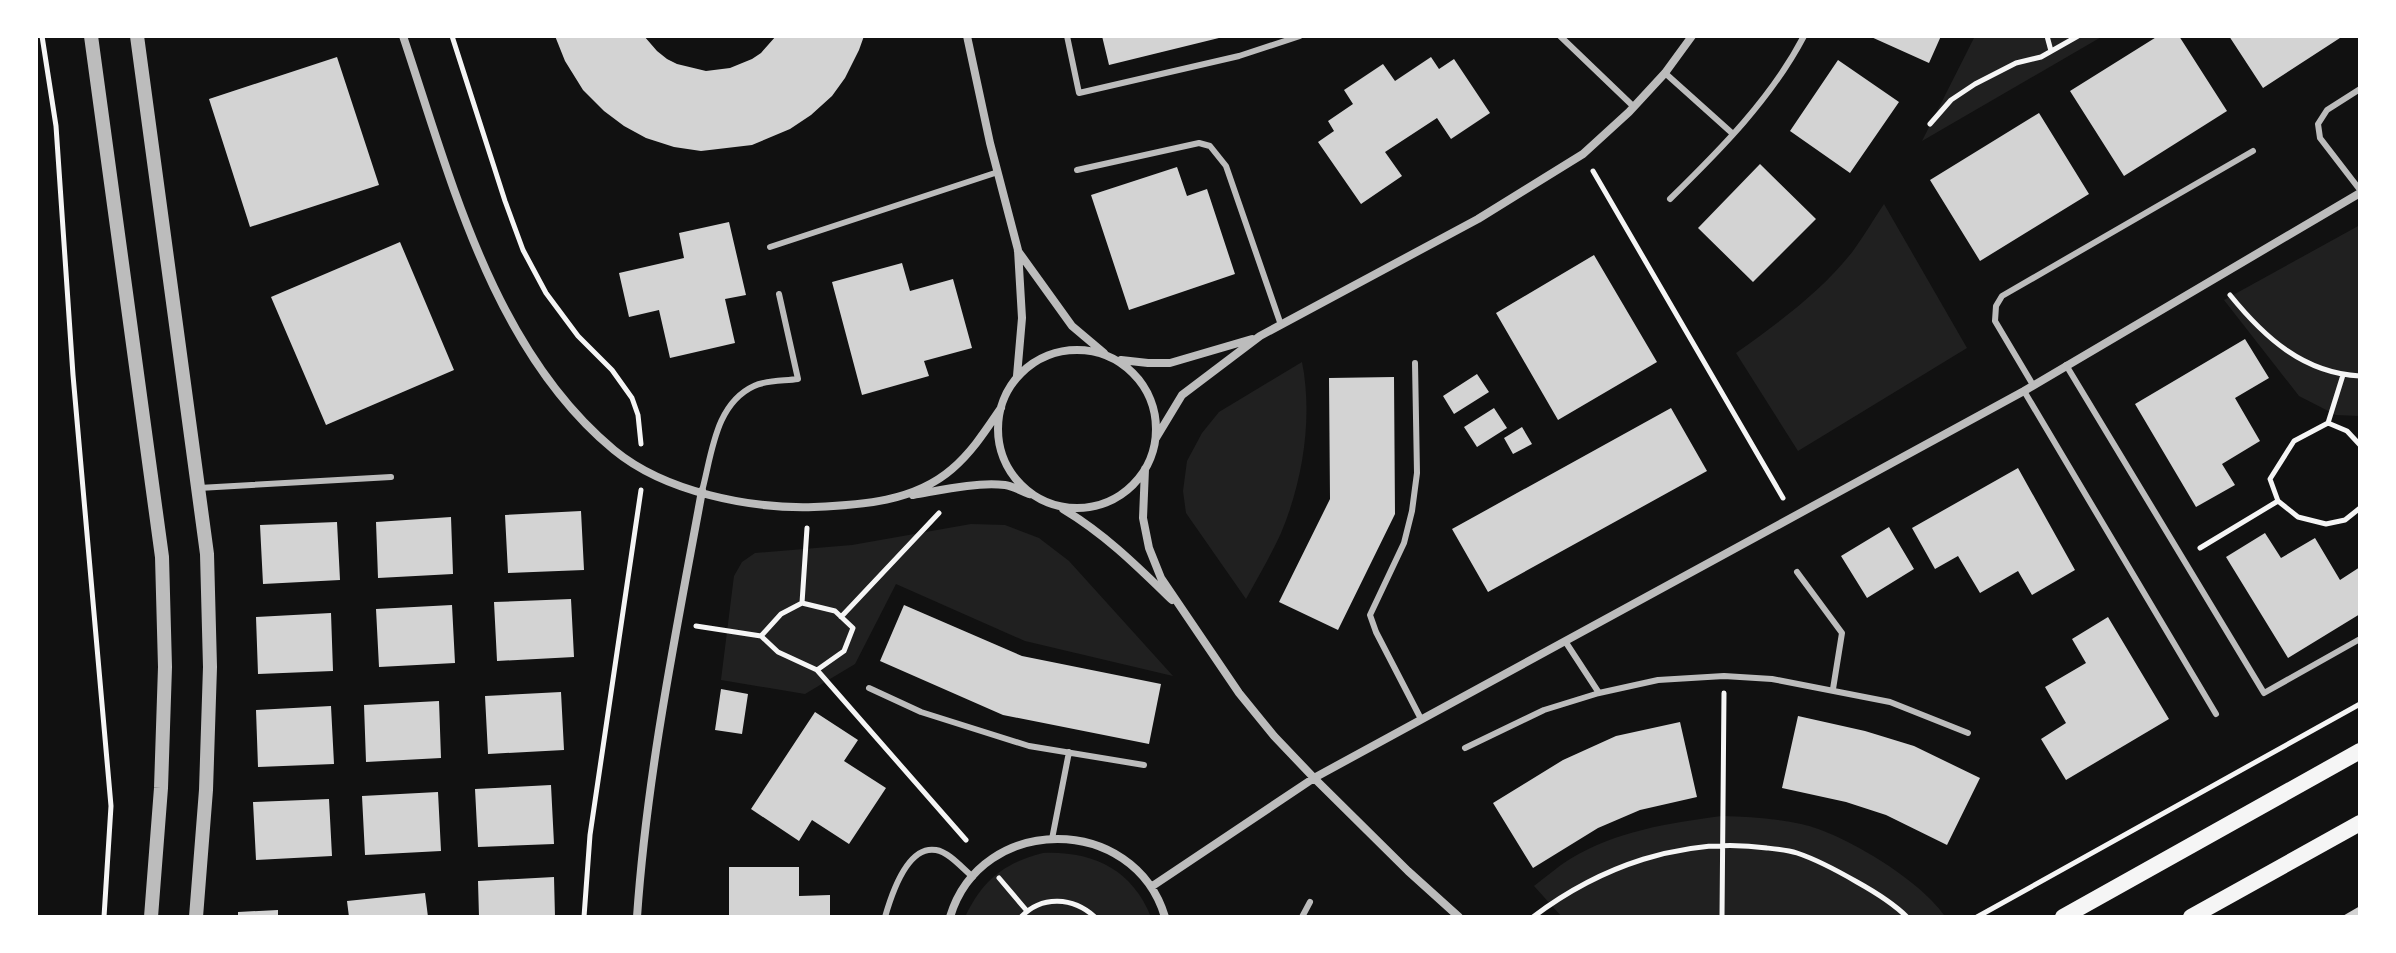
<svg xmlns="http://www.w3.org/2000/svg" width="2396" height="953" viewBox="0 0 2396 953" font-family="Commissioner,sans-serif">
<style>
.green{fill:#202020}
.building{fill:#d3d3d3}
.lines{fill:none;stroke-linecap:round;stroke-linejoin:round}
.path{stroke:#f5f5f5;stroke-width:5}
.service{stroke:#bcbcbc;stroke-width:6}
.minor{stroke:#bcbcbc;stroke-width:8}
.tertiary{stroke:#bcbcbc;stroke-width:14}
.secondary{stroke:#f5f5f5;stroke-width:16}
</style>
<rect width="100%" height="100%" fill="#111"/>
<path class="green" d="M1975,36H2103L1922,141Z
M1884,204L1967,348L1798,451L1736,353C1778,323 1821,292 1853,251C1864,236 1873,220 1884,204Z
M2360,225V416L2336,415L2299,396L2224,300Z
M1302,362C1313,417 1303,481 1281,533C1271,555 1258,577 1246,599L1186,513L1183,491L1187,461L1202,433L1219,412Z
M971,524L1005,525L1039,538L1069,561L1173,676L1025,641L896,584L855,664L805,694L721,680L734,576L742,562L755,553L852,545Z
M1722,816C1748,817 1775,818 1801,824C1843,833 1920,880 1944,915L1562,917L1534,886C1546,877 1557,867 1570,859C1616,831 1669,823 1722,816Z
M1043,853C1092,851 1132,869 1151,917H965C982,881 1003,863 1043,853Z"/>
<path class="building" d="M555,36H644L657,51L667,59L677,64L706,71L730,68L752,59L761,53L776,36H864L859,50L845,78L832,96L811,115L790,129L752,145L701,151L674,147L646,138L624,126L604,111L583,90L565,61Z
M1102,36H1223V37L1109,65Z
M1869,36H1941L1929,63Z
M2158,36H2179L2227,111L2124,176L2070,91Z
M2229,36H2343L2263,88Z
M337,57L379,185L250,227L209,99Z
M1431,57L1439,69L1454,59L1490,113L1451,139L1437,118L1385,152L1402,176L1361,204L1318,142L1334,131L1328,121L1353,104L1344,90L1383,64L1395,81Z
M1838,60L1899,102L1850,173L1790,131Z
M2039,113L2089,194L1980,261L1930,180Z
M1760,164L1816,219L1753,282L1698,228Z
M1177,167L1187,196L1207,189L1235,274L1129,310L1091,195Z
M729,222L746,295L725,299L735,343L670,358L659,310L629,317L619,273L684,258L679,233Z
M400,242L454,370L326,425L271,297Z
M1594,255L1657,362L1558,420L1496,313Z
M902,263L910,291L953,279L972,348L924,361L929,376L862,395L832,282Z
M2245,339L2269,378L2235,398L2260,441L2222,464L2235,485L2196,507L2135,404Z
M1477,374L1489,392L1454,414L1443,396Z
M1394,377L1395,514L1338,630L1279,602L1330,499L1329,378Z
M1494,408L1507,428L1477,447L1464,427Z
M1671,408L1707,471L1488,592L1452,529Z
M1522,427L1532,444L1513,454L1504,438Z
M2018,468L2075,570L2032,595L2018,571L1980,593L1958,556L1935,569L1912,528Z
M581,511L584,570L508,573L505,515Z
M451,517L453,574L378,578L376,522Z
M337,522L340,580L263,584L260,525Z
M1889,527L1914,569L1867,598L1841,556Z
M2265,533L2281,558L2315,538L2340,580L2360,567V614L2288,658L2226,557Z
M571,599L574,657L497,661L494,602Z
M452,605L455,663L379,667L376,609Z
M904,605L1022,656L1161,684L1149,744L1003,715L880,661Z
M331,613L333,671L258,674L256,617Z
M2108,617L2169,719L2066,780L2041,739L2066,723L2045,687L2086,663L2072,639Z
M721,689L748,694L742,734L715,730Z
M561,692L564,750L488,754L485,696Z
M439,701L441,758L366,762L364,705Z
M331,706L334,764L258,767L256,710Z
M815,712L858,740L844,761L886,788L849,844L812,820L799,841L751,809Z
M1798,716L1865,731L1914,746L1980,778L1947,845L1886,815L1846,802L1782,788Z
M1680,722L1697,797L1640,810L1598,828L1533,868L1493,803L1563,760L1616,736Z
M551,785L554,844L478,847L475,789Z
M438,792L441,851L365,855L362,796Z
M329,799L332,856L256,860L253,802Z
M729,867H799V896L830,895V917H729Z
M554,877L555,917H479L478,881Z
M425,893L428,917H349L347,901Z
M2360,906V917H2341Z
M278,910V917H238V912Z"/>
<g class="lines">
<path class="path" d="M42,36L56,126L73,375L111,806L104,917
M452,36L505,201L523,250L546,293L578,336L612,370L632,398L638,415L641,444
M2047,36L2051,51
M1930,124L1951,100L1975,84L2016,63L2041,57L2078,36
M1593,171L1783,498
M2230,295C2264,337 2303,373 2360,376
M2343,375L2328,423L2294,441L2270,479L2278,501L2298,517L2326,524L2345,520L2360,508
M2328,423L2347,431L2360,445
M2200,548L2278,501
M802,603L807,528
M841,617L939,513
M696,626L761,636L778,652L817,670L966,840
M761,636L781,614L802,603L835,611L853,628L844,651L817,670
M999,878L1027,911
M584,917L590,835L641,490
M1021,917C1042,895 1073,897 1095,917
M1533,917C1599,867 1683,836 1767,848C1777,849 1788,850 1797,853C1818,860 1838,871 1857,882C1875,892 1893,903 1907,917
M1722,917L1724,693
M1977,917L2360,704"/>
<path class="service" d="M1067,36L1079,93L1239,56L1300,36
M1560,36L1634,107
M1665,73L1733,134
M2360,89L2327,110L2318,124L2320,138L2360,190
M1077,170L1199,143L1210,146L1226,166L1281,325
M1670,199C1720,150 1771,99 1804,36
M770,247L998,172
M1415,363L1417,473L1412,511L1404,543L1370,615L1376,632L1421,719
M2066,365L2264,693L2360,639
M2033,385L1995,321L1996,306L2002,296L2253,151
M2024,391L2216,714
M199,488L391,477
M702,491C712,454 715,404 754,386C766,380 784,381 798,379L779,294
M1797,572L1842,633L1833,689
M1565,641L1599,693
M869,688L921,712L1029,746L1144,765
M1465,748L1544,710L1599,693L1658,680L1724,676L1772,679L1890,702L1968,733
M1052,839L1069,752
M885,917C891,896 907,845 936,850C949,852 963,869 973,877
M1302,917L1310,902"/>
<path class="minor" d="M403,36C451,179 493,350 614,450C665,492 750,509 814,507C861,505 914,502 952,469C972,452 986,430 1001,408
M967,36L990,143L1018,250L1022,318L1017,376
M1018,251L1072,326L1104,353
M998 429a79 79 0 1 1 158 0a79 79 0 1 1-158 0Z
M1121,360L1148,363H1170L1252,339
M1156,438L1182,395L1260,336L1478,219L1583,154L1629,112L1665,73L1692,36
M1145,469L1143,518L1149,548L1161,578L1239,693L1274,736L1314,778L1408,871L1459,917
M913,495C942,490 975,482 1005,485C1013,486 1021,491 1029,494
M1063,509C1105,534 1138,567 1172,600
M1151,887L1314,778L2024,391L2360,193
M637,917C647,773 676,633 702,491
M950,917C981,813 1134,813 1165,917"/>
<path class="tertiary" d="M91,36L162,557L165,667L161,788L151,917
M137,36L207,554L210,667L206,790L196,917"/>
<path class="secondary" d="M2063,917L2360,751
M2191,917L2360,823"/>
</g>
<rect width="2396" height="953" fill="none" stroke="#ffffff" stroke-width="76"/>
</svg>
